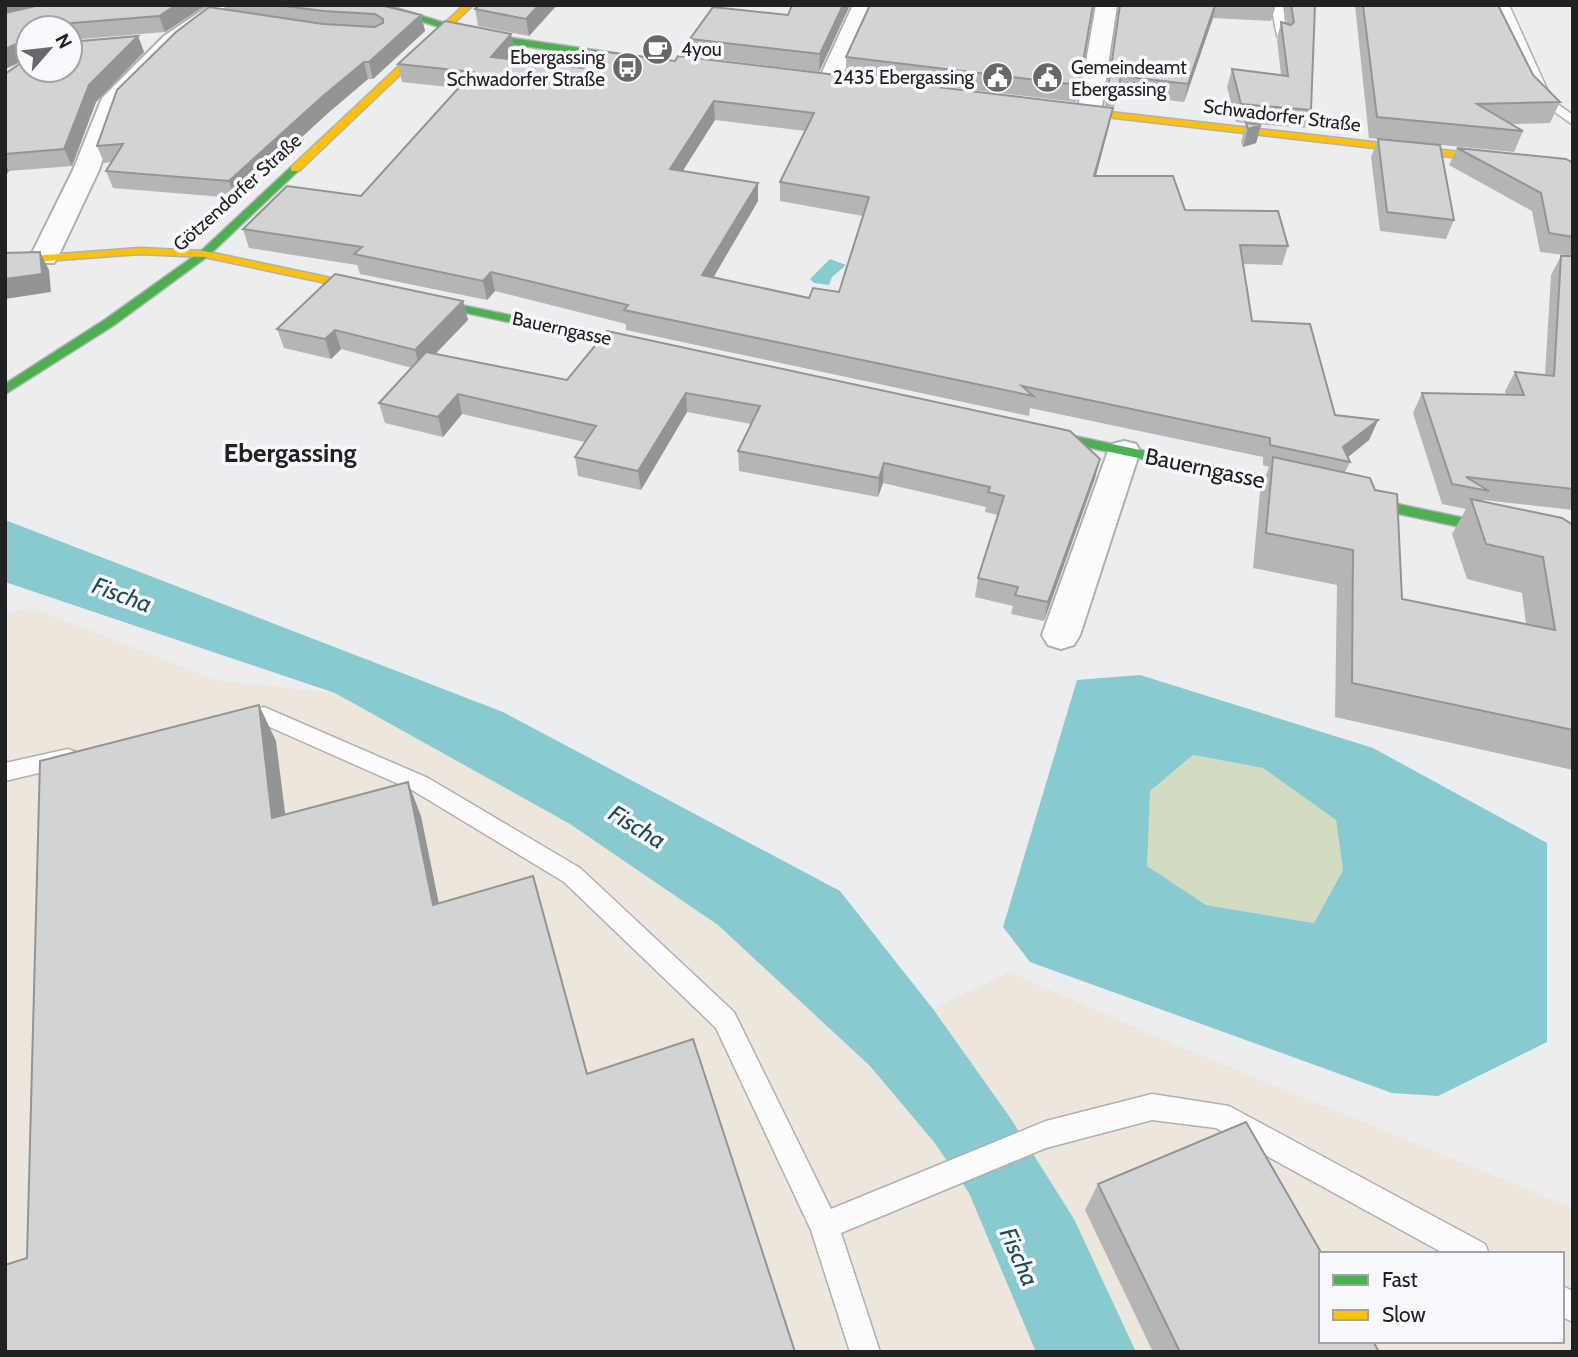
<svg xmlns="http://www.w3.org/2000/svg" width="1578" height="1357" viewBox="0 0 1578 1357" font-family="Cabin,sans-serif">
<style>
.industrial{fill:#ece6dc;fill-rule:evenodd}
.green{fill:#d3dcc0}
.water{fill:#88cacf;fill-rule:evenodd}
.lines{fill:none;stroke-linecap:round;stroke-linejoin:round}
.lane-casing{stroke:#afb0b1;stroke-width:3}
.street-casing{stroke:#afb0b1;stroke-width:4}
.fast-casing{stroke:#afb0b1;stroke-width:3}
.slow-casing{stroke:#afb0b1;stroke-width:3}
.lane{fill:#fcfcfd;fill-rule:evenodd}
.street{fill:#fcfcfd;fill-rule:evenodd}
.fast{fill:#4caf50;fill-rule:evenodd}
.slow{fill:#ffc107;fill-rule:evenodd}
.wall{fill:#b5b5b5;fill-rule:evenodd}
.shaded-wall{fill:#939494}
.building{fill:#d2d3d3;stroke:#939494;stroke-width:2;fill-rule:evenodd}
.labels{text-anchor:middle;stroke-width:7;stroke-linejoin:round;paint-order:stroke}
.far-poi-label{font-size:19px;fill:#212123;stroke:#f8f9fe;text-anchor:start}
.far-street-label{font-size:19px;fill:#212123;stroke:#f8f9fe}
.street-label{font-size:23px;fill:#212123;stroke:#f8f9fe}
.water-label{font-size:24px;font-style:italic;fill:#214b4e;stroke:#f8f9fe}
.quarter-label{font-size:26px;font-weight:bold;fill:#212123;stroke:#f8f9fe}
</style>
<rect width="100%" height="100%" fill="#ebedef"/>
<path class="industrial" d="M33,608L215,680L335,693L570,824L718,925L870,1066L934,1142L1009,1116L933,1009L1009,972L1178,1046L1573,1208V1352H5V613ZM1321,1254H1562V1341H1321Z"/>
<path class="green" d="M1193,755L1263,768L1336,820L1343,870L1314,923L1206,905L1146,866L1150,790Z"/>
<path class="water" d="M830,259L846,265L832,277L829,285L814,283L810,279Z
M5,520L503,712L840,891L933,1009L1009,1116L1074,1219L1136,1352H1036L969,1193L934,1142L870,1066L718,925L570,824L335,693L5,582Z
M1140,675L1373,748L1547,843V1042L1438,1096L1392,1093L1030,962L1003,927L1077,680ZM1193,755L1263,768L1336,820L1343,870L1314,923L1206,905L1147,866L1150,791Z"/>
<g class="lines">
<defs>
<path id="lane" d="M1271,5H1283L1287,39L1277,36Z
M1497,5H1509L1552,100L1573,115V125L1541,102Z
M264,707L428,778L580,868L734,1012L831,1209L1046,1121L1152,1094L1229,1106L1485,1244L1489,1254H1445L1216,1128L1152,1120L1046,1148L841,1233L880,1352H850L811,1230L716,1028L564,882L412,790L263,724L236,729L228,727L225,721L228,715Z
M68,749L76,752L79,758L76,764L5,781V763Z
M1562,1286L1573,1291V1322L1562,1317Z"/>
<path id="street" d="M210,5H234L180,46L121,105L99,170L58,257L54,263H34L30,257L73,170L102,98L164,36Z
M853,5H874L839,83L836,88H820L817,83Z
M1096,5H1117L1101,113L1097,118H1081L1077,113Z
M1124,441L1136,444L1140,451L1080,635L1074,645L1061,649L1048,645L1042,635L1108,451L1112,444Z"/>
<path id="fast" d="M372,5H386L477,33L648,58L653,61L648,64L476,39Z
M291,167L300,169L208,256L114,325L5,394V384L106,319L200,252Z
M345,281L654,345L660,349L654,353L341,286L339,284Z
M1031,427L1573,541V551L1026,434V428Z"/>
<path id="slow" d="M464,5H473L299,171H291V167Z
M1058,106L1573,165V171L1055,111V107Z
M140,248L204,251L345,281L351,284L345,287L204,257L140,254L5,264V258Z"/>
</defs>
<use href="#lane" class="lane-casing"/>
<use href="#street" class="street-casing"/>
<use href="#fast" class="fast-casing"/>
<use href="#slow" class="slow-casing"/>
<use href="#lane" class="lane"/>
<use href="#street" class="street"/>
<use href="#fast" class="fast"/>
<use href="#slow" class="slow"/>
</g>
<path class="wall" d="M5,5H206L165,32L70,40V28H28V70L138,36L144,52L96,102L72,166L9,171L5,176V74L27,59L5,69Z
M224,5H387V7L421,15L425,31L373,79H368L328,113L235,198L113,188L106,171L111,162L104,163L97,146L225,10Z
M479,5H557L529,36L478,26L475,9Z
M850,5L819,72L691,56L690,39Z
M1093,5L1076,102L846,75V57Z
M1120,5H1276L1271,21L1213,18L1184,102L1118,94L1114,107L1105,106Z
M1284,5H1315L1311,110L1305,128L1236,122L1227,87L1232,69L1281,75L1277,39L1281,22L1287,23Z
M1355,5H1498L1533,75L1560,102L1550,123L1512,124L1523,131L1514,152L1369,138Z
M511,34L514,52L508,59L583,68L675,61L1113,108L1109,126L1096,176L1185,210L1288,246L1282,265L1243,264L1252,321L1335,415L1378,420L1369,440L1348,457L1350,462L1345,472L1402,599L1526,624L1522,593L1467,579L1452,534L1466,509L1442,504L1413,413L1422,393L1506,395L1505,391L1515,372L1545,375L1551,275L1561,256H1573V510L1484,500L1483,502L1573,525V770L1335,717L1337,585L1253,568L1260,492L1269,467L1263,465V457L1030,408L1029,416L626,330V324L495,291L487,300L360,274L357,265L249,248L243,229L361,196L458,88L402,82L398,64ZM715,120L806,131L780,182V201L863,216L839,292L809,298L713,278L758,201L682,171Z
M1246,123L1261,125L1256,143L1243,147L1241,142Z
M1378,139L1454,220L1446,239L1380,231L1371,157Z
M1457,148L1573,163V256L1540,252L1532,211L1449,165Z
M463,301L468,320L435,353L567,380L607,331L1100,459L1095,478L1044,621L1011,614L1013,606L975,597L978,578L998,515L985,512L986,507L883,483L878,497L739,471L738,451L751,424L687,412L641,490L578,476L575,457L585,442L462,414L443,437L385,423L379,403L412,368L341,349L331,359L284,348L277,329Z
M1098,1184L1379,1352H1153L1085,1210Z"/>
<path class="shaded-wall" d="M5,5H40L5,14Z
M176,5H206L165,32L159,16Z
M539,5H557L529,36L526,19Z
M843,5H850L819,72L820,54Z
M1216,5L1213,18L1184,102L1188,84Z
M421,15L425,31L373,79L369,62Z
M511,34L514,52L494,74L491,57Z
M138,36L144,52L96,102L72,166L64,149L89,85Z
M23,41V51L27,59L5,69V49Z
M364,62L368,79L328,113L235,198L229,181L323,96Z
M714,101L715,120L672,188L670,169Z
M1113,108L1109,126L1091,194L1094,176Z
M1261,125L1256,143L1243,147L1248,129Z
M5,164L9,171L5,176Z
M758,183V201L703,295L702,275Z
M40,252L49,270L51,292L5,299V279Z
M491,272L495,291L487,300L483,281Z
M463,301L468,320L420,370L415,350Z
M335,330L341,349L331,359L325,339Z
M686,393L687,412L641,490L638,471Z
M458,394L462,414L443,437L438,417Z
M1378,420L1369,440L1343,461V447Z
M1100,459L1095,478L1044,621L1048,602Z
M884,463L883,483L878,497L879,478Z
M259,705L276,741L290,852L272,818Z
M408,782L421,816L446,938L433,905Z"/>
<path class="building" d="M40,5H176L159,16L61,24V28H28V52L23,51V41L5,49V13Z
M277,5H385L384,6L421,15L369,62H364L323,96L229,181L106,171L123,144L97,146L117,90L176,32L209,7L323,24L375,27L383,23V19L375,14L323,11Z
M479,5H539L526,19L475,9Z
M792,5H843L820,54L690,39L713,7L788,15Z
M870,5H1093L1079,85L846,57Z
M1120,5H1215L1188,84L1121,76L1118,89L1108,88Z
M1291,5H1315L1311,110L1241,104L1232,69L1288,76L1281,22L1291,25L1294,22Z
M1363,5H1498L1533,75L1560,102L1477,104L1523,131L1377,117Z
M445,21L511,34L491,57L583,68L598,51L675,61L678,56L1113,108L1094,176H1173L1185,210L1278,211L1288,246L1240,245L1252,321L1310,324L1335,415L1378,420L1343,447L1350,462L1270,445V438L1022,386L1033,396L624,310L628,305L491,272L483,281L354,254L362,247L243,229L287,186L361,196L473,72L398,64ZM714,101L814,113L780,182L869,197L839,292L813,288L809,298L702,275L758,183L670,169Z
M138,36L89,85L64,149L5,154V74L28,58V70H70V42Z
M1246,123L1261,125L1248,129Z
M1378,139L1440,145L1454,220L1387,212Z
M1457,148L1566,159L1573,163V237L1549,233L1541,193Z
M40,252L42,274L5,279V253Z
M1561,256H1573V489L1466,477L1489,491L1452,484L1422,393L1524,395L1515,372L1554,376Z
M335,274L463,301L415,350L335,330L325,339L277,329Z
M607,331L1070,431L1100,459L1048,602L1015,595L1018,587L978,578L1004,496L988,492L990,487L884,463L879,478L738,451L760,406L686,393L638,471L575,457L596,426L458,394L438,417L379,403L426,352L567,380Z
M1273,457L1370,478L1375,490L1397,494L1402,599L1555,630L1543,557L1486,544L1471,499L1562,518L1573,525V730L1352,683L1353,550L1266,533Z
M259,705L272,818L408,782L433,905L533,876L587,1074L693,1039L795,1352H5V1265L27,1258L40,761Z
M1246,1122L1322,1254H1321V1341H1373L1379,1352H1180L1098,1184Z"/>
<defs>
<symbol id="cafe-disc" viewBox="-11 -11 22 22"><circle r="9.5" fill="#68686a" stroke="#f8f9fe"/><path d="M-5.5-4.5H6V0H3Q3 3.5 0 3.5H-2.5Q-5.5 3.5-5.5 0ZM3-3.2v2h1.7v-2ZM-6 4.5H4V6H-6Z" fill="#fff"/></symbol>
<symbol id="bus-disc" viewBox="-11 -11 22 22"><circle r="9.5" fill="#68686a" stroke="#f8f9fe"/><path d="M-5-6H5V4H4V6H2V4H-2V6H-4V4H-5ZM-3.5-4V0h7V-4ZM-3.5 1.2v1.5H-2V1.2ZM2 1.2v1.5H3.5V1.2Z" fill="#fff"/></symbol>
<symbol id="civic-disc" viewBox="-11 -11 22 22"><circle r="9.5" fill="#68686a" stroke="#f8f9fe"/><path d="M-.6-6.5H3V-4.5H.6V-3L4-1V1h2V6H-6V1h2V-1L-.6-3ZM-1.2 2.5V6h2.4V2.5Z" fill="#fff"/></symbol>
</defs>
<g fill-rule="evenodd">
<use href="#cafe-disc" x="640" y="32" width="35" height="35"/>
<use href="#bus-disc" x="610" y="50" width="35" height="35"/>
<use href="#civic-disc" x="980" y="60" width="35" height="35"/>
<use href="#civic-disc" x="1030" y="60" width="35" height="35"/>
</g>
<g class="labels">
<g class="far-poi-label">
<text x="681" y="56">4you</text>
<text x="605" y="64" text-anchor="end">Ebergassing<tspan x="605" dy="22">Schwadorfer Straße</tspan></text>
<text x="1071" y="74">Gemeindeamt<tspan x="1071" dy="22">Ebergassing</tspan></text>
<text x="974" y="84" text-anchor="end">2435 Ebergassing</text>
</g>
<g class="far-street-label">
<text transform="translate(1282 115) rotate(7)" y="7">Schwadorfer Straße</text>
<text transform="translate(237 192) rotate(-42)" y="7">Götzendorfer Straße</text>
<text transform="translate(562 328) rotate(12)" y="7">Bauerngasse</text>
</g>
<g class="street-label">
<text transform="translate(1205 468) rotate(12)" y="8">Bauerngasse</text>
</g>
<g class="water-label">
<text transform="translate(122 595) rotate(20)" y="8">Fischa</text>
<text transform="translate(637 827) rotate(31)" y="8">Fischa</text>
<text transform="translate(1019 1257) rotate(66)" y="8">Fischa</text>
</g>
<g class="quarter-label">
<text x="290" y="462">Ebergassing</text>
</g>
</g>
<rect width="1578" height="1357" fill="none" stroke="#212123" stroke-width="14"/>
<rect x="1319" y="1252" width="245" height="91" fill="#f8f9fe" stroke="#a2a3a6" stroke-width="2"/>
<rect x="1333" y="1275" width="35" height="10" fill="#4caf50" stroke="#a2a3a6" stroke-width="2"/>
<text x="1382" y="1287" font-size="21" fill="#212123">Fast</text>
<rect x="1333" y="1310" width="35" height="10" fill="#ffc107" stroke="#a2a3a6" stroke-width="2"/>
<text x="1382" y="1322" font-size="21" fill="#212123">Slow</text>
<g transform="translate(49 49) rotate(62)"><circle r="33" fill="#f8f9fe" stroke="#a2a3a6" stroke-width="2"/>
<path d="M0-5L12 26L0 18L-12 26Z" fill="#68686a"/>
<text y="-10" font-size="19" font-weight="bold" text-anchor="middle" fill="#212123">N</text>
</g>
</svg>
